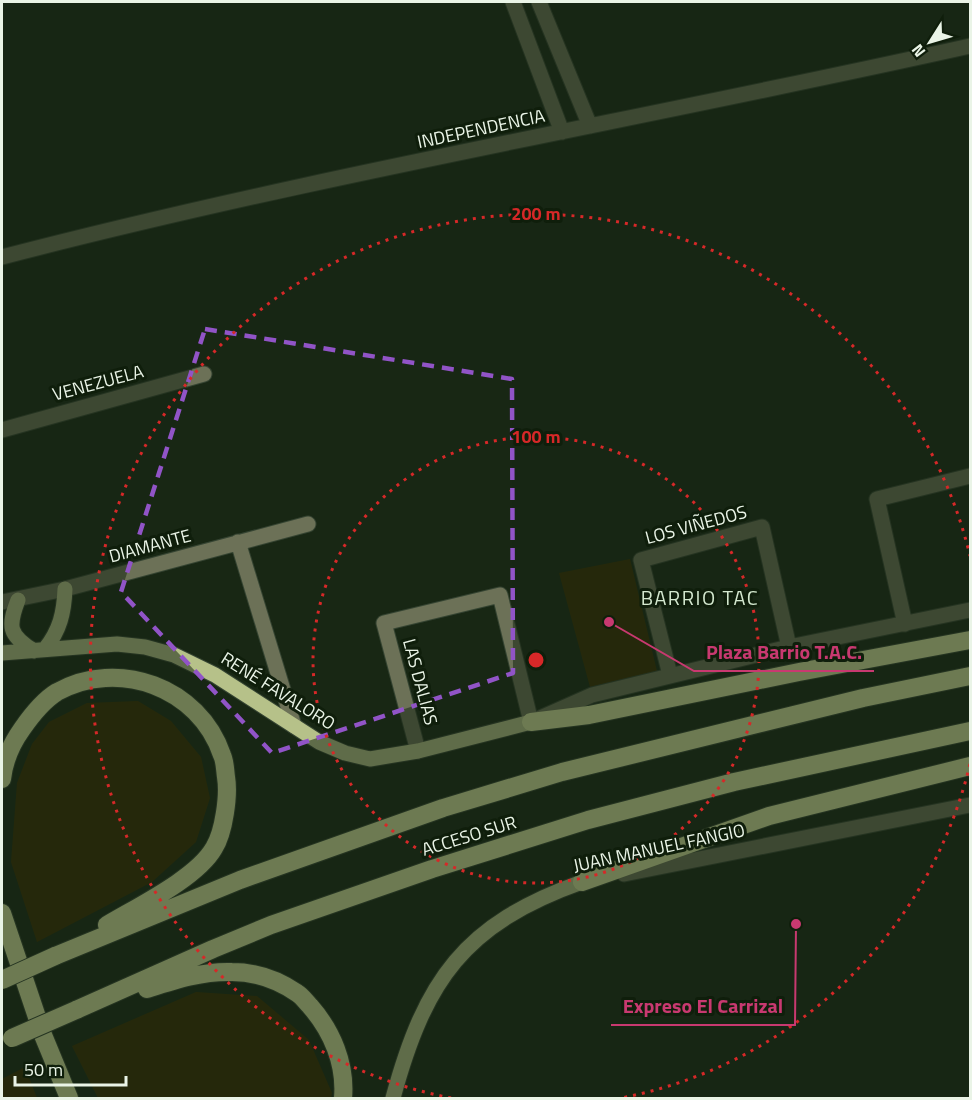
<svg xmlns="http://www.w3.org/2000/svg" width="972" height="1100" viewBox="0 0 972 1100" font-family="'Titillium Web',sans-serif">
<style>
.green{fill:#372c00}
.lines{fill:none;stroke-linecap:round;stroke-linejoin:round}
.minor-casing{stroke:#354432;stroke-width:17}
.major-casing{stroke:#354432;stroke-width:17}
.highway-casing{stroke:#354432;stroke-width:20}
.minor{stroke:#6c7157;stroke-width:15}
.major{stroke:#b6c189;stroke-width:15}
.highway{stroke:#d4e19d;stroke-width:18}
.highway-bridge-casing{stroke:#354432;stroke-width:20;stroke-linecap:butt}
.highway-bridge{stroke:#d4e19d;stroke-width:18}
.marked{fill:none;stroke:#9154c7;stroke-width:4.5;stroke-dasharray:12 8;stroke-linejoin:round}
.ring{fill:none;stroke:#d62828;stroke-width:3;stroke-dasharray:3 6}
.labels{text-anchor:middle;stroke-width:6;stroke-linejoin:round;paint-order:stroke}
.street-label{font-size:18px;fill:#eaf4e7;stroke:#0f1e0b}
.neighbourhood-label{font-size:20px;letter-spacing:1.5px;fill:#d5e9d0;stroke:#0f1e0b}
.centre{fill:#d62828;stroke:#0f1e0b;stroke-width:3}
.ring-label{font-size:18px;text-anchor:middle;font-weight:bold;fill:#d62828;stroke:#0f1e0b;stroke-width:6;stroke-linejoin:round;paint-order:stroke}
.leader{fill:none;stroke:#c83970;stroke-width:2}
.callout-dot{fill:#c83970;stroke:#0f1e0b;stroke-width:2}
.callout-label{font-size:20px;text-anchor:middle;font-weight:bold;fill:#c83970;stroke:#0f1e0b;stroke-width:6;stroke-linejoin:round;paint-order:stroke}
</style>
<rect width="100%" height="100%" fill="#182714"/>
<path class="green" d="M630,559L657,671L590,687L559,573Z
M138,701L171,721L201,757L210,798L196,842L152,882L37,942L11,862L17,783L32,744L49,722L87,703Z
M196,992L257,996L309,1040L332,1093L331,1098H98L72,1046Z
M25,1067L37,1098H2V1079Z"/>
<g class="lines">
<defs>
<path id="minor" d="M513,2L562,132
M539,2L590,126
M2,257C321,174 648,118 970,46
M2,430L204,374
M238,542L294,726
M2,602L65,589L308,524
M905,624L877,499L970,476
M670,675L641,560L762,527L789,647
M418,751L384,623L500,595L531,722L592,695L789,647L970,610
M624,874L970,805"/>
<path id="major" d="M18,600C8,626 8,635 34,651
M45,649C60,630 64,613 65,589
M2,653L117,644L145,647L174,655L215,675L319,742L345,753L370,759L418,751L531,722
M393,1098C425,980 464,924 582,882"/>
<path id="highway" d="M531,722L589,715L799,672L970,640
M2,779C4,761 12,743 22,729C31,716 44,700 57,692C118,658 199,687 222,755C225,761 225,770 226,777C229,795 224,832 214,848C197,878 137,907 107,925
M582,882L769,816L970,766
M2,913L43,1035L69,1098
M55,956L240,880L443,808L562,772L863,698L970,676
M147,989C175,980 202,971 232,972C255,972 278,980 297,993C302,996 306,1002 310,1006C332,1031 346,1064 343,1098
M76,1010L213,949L271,925L432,869L588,820L734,782L970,731"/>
</defs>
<use href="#minor" class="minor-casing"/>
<use href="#major" class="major-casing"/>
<use href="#highway" class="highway-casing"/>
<use href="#minor" class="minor"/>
<use href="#major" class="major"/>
<use href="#highway" class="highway"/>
<defs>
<path id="highway-bridge" d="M2,980L55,956
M12,1038L76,1010"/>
</defs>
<use href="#highway-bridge" class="highway-bridge-casing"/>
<use href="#highway-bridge" class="highway-bridge"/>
</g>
<path d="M0 0H972V1100H0ZM205,329L512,379L513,673L272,753L121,592Z" fill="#182714" fill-opacity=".55" fill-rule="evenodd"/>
<path class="marked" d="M205,329L512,379L513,673L272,753L121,592Z"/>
<g class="ring">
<circle cx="536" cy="660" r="223"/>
<path d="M970 764A446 446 0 0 1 621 1098M451 1098A446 446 0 1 1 970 556"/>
</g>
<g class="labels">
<g class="street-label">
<text transform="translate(481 129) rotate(-12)" y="6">INDEPENDENCIA</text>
<text transform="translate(98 383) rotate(-15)" y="6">VENEZUELA</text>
<text transform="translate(696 525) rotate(-15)" y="6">LOS VIÑEDOS</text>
<text transform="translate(150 546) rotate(-15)" y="6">DIAMANTE</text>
<text transform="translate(420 682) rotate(75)" y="6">LAS DALIAS</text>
<text transform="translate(278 691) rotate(32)" y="6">RENÉ FAVALORO</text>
<text transform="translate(469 836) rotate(-17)" y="6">ACCESO SUR</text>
<text transform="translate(659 848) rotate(-12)" y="6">JUAN MANUEL FANGIO</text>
</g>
<g class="neighbourhood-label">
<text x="700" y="605">BARRIO TAC</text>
</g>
</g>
<circle cx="536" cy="660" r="9" class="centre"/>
<g class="ring-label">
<text x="536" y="220">200 m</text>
<text x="536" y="443">100 m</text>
</g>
<path class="leader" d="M609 622L694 671H874M796 924L795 1025H611"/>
<g class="callout-dot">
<circle cx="609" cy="622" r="6"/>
<circle cx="796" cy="924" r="6"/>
</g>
<g class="callout-label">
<text x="784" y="659">Plaza Barrio T.A.C.</text>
<text x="703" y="1013">Expreso El Carrizal</text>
</g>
<rect width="972" height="1100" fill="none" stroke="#eaf4e7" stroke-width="6"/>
<g transform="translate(930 42) rotate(233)" stroke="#0f1e0b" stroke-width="4.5" paint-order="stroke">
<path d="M0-4.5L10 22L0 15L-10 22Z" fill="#eaf4e7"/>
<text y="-9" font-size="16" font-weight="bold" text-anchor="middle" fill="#eaf4e7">N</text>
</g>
<path d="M15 1076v9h111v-9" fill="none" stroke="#eaf4e7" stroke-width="3"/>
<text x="24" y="1076" font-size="18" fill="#eaf4e7" stroke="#0f1e0b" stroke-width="4.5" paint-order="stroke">50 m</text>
</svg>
